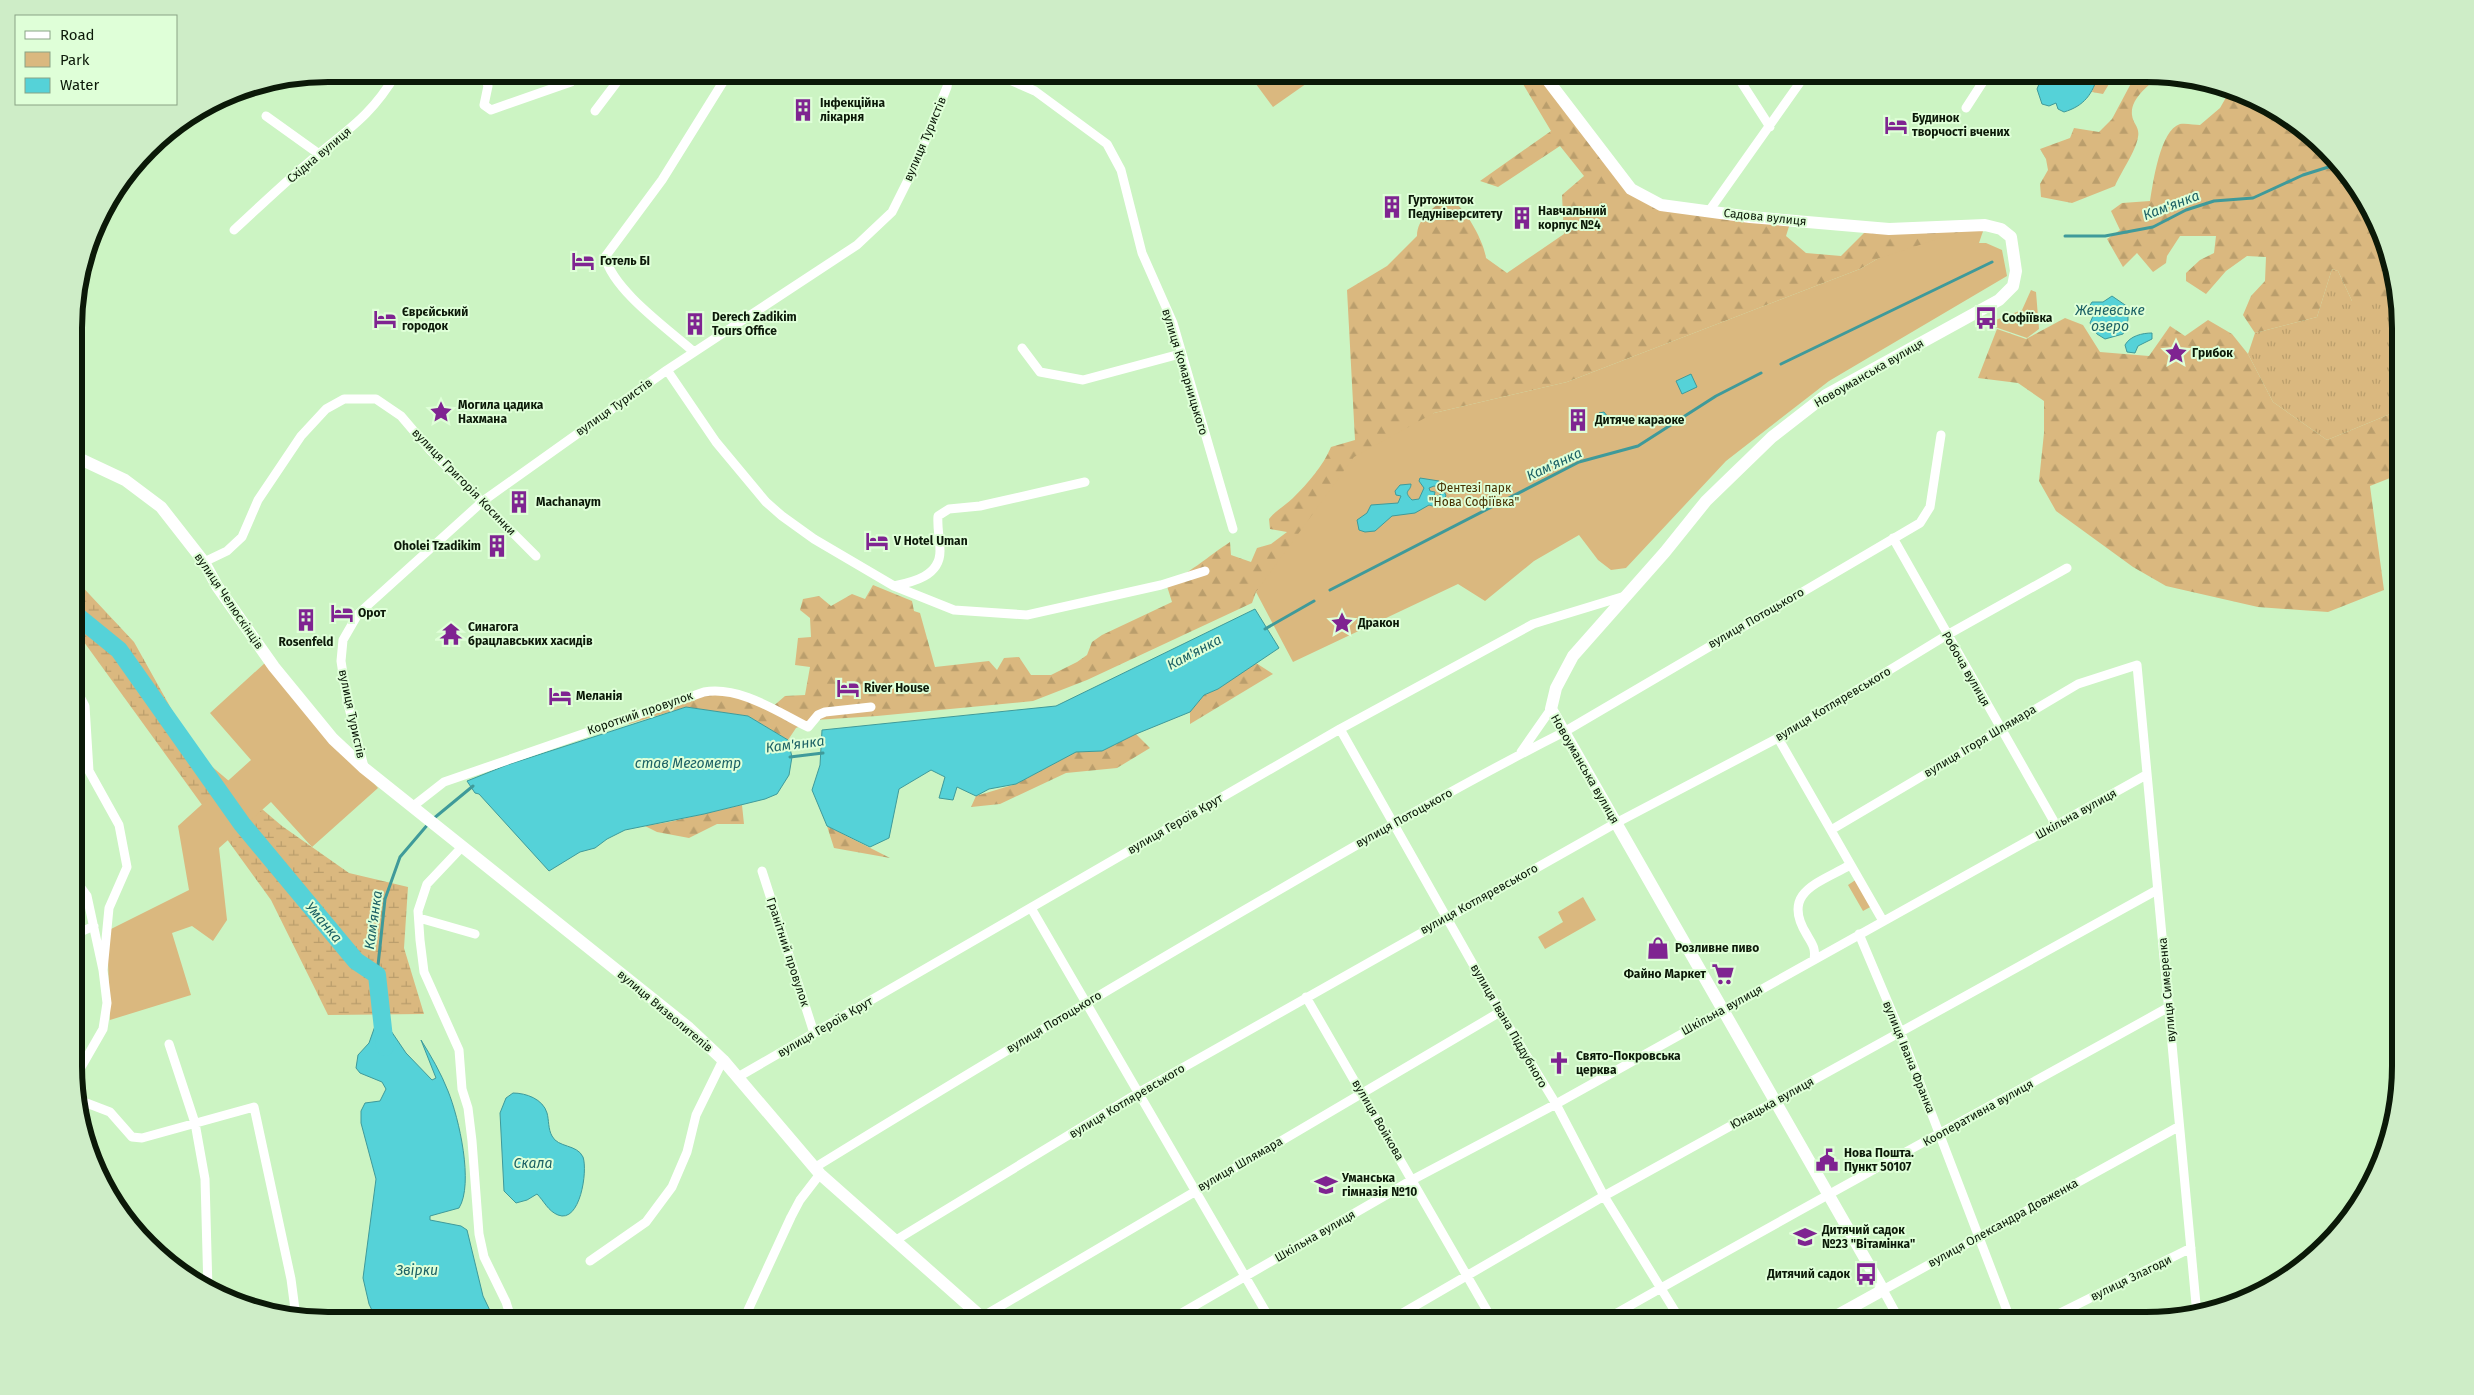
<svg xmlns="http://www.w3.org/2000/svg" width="2474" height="1395" viewBox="0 0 2474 1395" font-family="'Fira Sans',sans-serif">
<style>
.grass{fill:url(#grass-tufts)}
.forest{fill:url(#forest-firs)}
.wetland{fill:url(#wetland-marsh)}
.park{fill:#dab87f}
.water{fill:#55d2d8;stroke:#3f9a9a}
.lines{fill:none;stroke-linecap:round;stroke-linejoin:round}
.stream{stroke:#3f9a9a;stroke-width:3}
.river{stroke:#55d2d8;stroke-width:18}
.street{stroke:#fff;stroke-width:9}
.secondary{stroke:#fff;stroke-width:12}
.labels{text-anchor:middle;stroke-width:4;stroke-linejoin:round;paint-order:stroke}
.poi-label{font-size:12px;font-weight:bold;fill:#0b1908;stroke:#dfffd8;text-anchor:start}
.street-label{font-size:12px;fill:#0b1908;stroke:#dfffd8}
.park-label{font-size:12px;fill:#473102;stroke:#dfffd8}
.water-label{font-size:14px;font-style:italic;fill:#1c6165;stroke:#dfffd8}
.rim{fill:none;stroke:#0b1908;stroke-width:6}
</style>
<defs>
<pattern id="grass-tufts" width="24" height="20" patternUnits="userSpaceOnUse" patternTransform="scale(1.25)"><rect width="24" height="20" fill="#dab87f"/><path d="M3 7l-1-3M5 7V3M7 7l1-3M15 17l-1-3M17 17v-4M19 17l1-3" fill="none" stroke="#ba9e6c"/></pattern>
<pattern id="forest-firs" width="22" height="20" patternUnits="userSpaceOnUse" patternTransform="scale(1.25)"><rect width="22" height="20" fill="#dab87f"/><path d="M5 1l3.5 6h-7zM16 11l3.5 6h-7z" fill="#ba9e6c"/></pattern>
<pattern id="wetland-marsh" width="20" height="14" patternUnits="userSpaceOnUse" patternTransform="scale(1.25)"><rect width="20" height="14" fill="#dab87f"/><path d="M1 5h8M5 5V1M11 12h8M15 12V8" fill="none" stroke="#ba9e6c"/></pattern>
</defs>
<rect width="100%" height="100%" fill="#ccf4c3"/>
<path class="grass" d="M2098,74H2115L2103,94L2092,92Z
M2332,269L2338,271L2352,301H2398L2400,312V410L2327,440L2273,402L2248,354L2255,333L2317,317Z"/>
<path class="forest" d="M1517,74H1543L1631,189L1661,205L1791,220L1786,236L1806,253L1841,256L1870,227L1985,225L1979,243L1877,259L1860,269L1567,382L1434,413L1256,592L1252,603L1087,680L1033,701L877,716L815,720L796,728L788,740L748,716L686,707L629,724L627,717L719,689L770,709L785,696L805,695L810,667L795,665L798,638L811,637L810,618L800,610L803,599L819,596L831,606L852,594L865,599L873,585L912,601L914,611L920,613L935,667L989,661L997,670L1004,658L1019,657L1031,675H1051L1077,662L1087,655L1092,642L1102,635L1172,602L1166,583C1184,578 1211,554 1230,542L1231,555L1251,562L1257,548L1271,544L1287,532L1270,529L1269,519C1276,510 1285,506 1293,498C1308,483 1323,466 1331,447L1355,440L1347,290L1387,266L1417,236C1417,218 1433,209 1446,197C1463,202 1484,241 1486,258L1507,273L1564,234L1562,195L1584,176L1560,146L1498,187L1480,181L1551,131Z
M2136,74L2161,76C2149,84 2130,99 2132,115C2133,124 2140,127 2138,137C2136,151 2121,172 2115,186L2072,203L2041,197L2040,184L2048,170L2046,159L2040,149L2070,138L2074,128L2099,132L2112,119Z
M2226,88L2273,108L2325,148L2357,187L2387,247L2398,301H2352L2338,271L2332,269L2317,317L2255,333L2243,315L2251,296L2265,281L2266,257L2247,256L2226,271L2206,294L2186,281V273L2200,260L2214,253L2216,236H2180L2167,256L2166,263L2153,272L2137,253L2123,267L2107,239L2120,230L2111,211L2122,203L2150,201C2153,183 2160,130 2180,124C2186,123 2195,125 2200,125L2220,108L2228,94Z
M2065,318L2083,325L2100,352L2149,356L2170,326L2185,336L2208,320L2232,334L2248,354L2273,402L2327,440L2400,410V474L2370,486L2384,590L2328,612L2258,607L2166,586L2133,567L2056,511L2039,481L2044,433V401L2018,383L1978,378L1997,329L2026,339Z
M1256,663L1273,674L1190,724V712L1204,695L1218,689Z
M1136,734L1150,748L1117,768L1066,773L1000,804L971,807L976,796L1016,784L1076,752L1102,751Z
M742,805L744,824H717L689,838L657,832L645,826L669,822Z
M827,826L890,858L834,848Z"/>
<path class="wetland" d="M76,580L134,642L196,753L282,826L349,873L408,887L404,948L424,1014L328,1015L271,900L76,631Z"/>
<path class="park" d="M1253,74H1320L1273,107L1250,76Z
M1965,230L1979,243H1986L2002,250L2007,276L1829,381L1726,461L1626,568L1611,570L1598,560L1579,535L1534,561L1485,601L1458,584L1293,662L1256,592L1354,457L1434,413L1567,382L1860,269L1877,259Z
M2031,290L2036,292L2039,329L2027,338L1995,327L1993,321L2022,310Z
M266,662L378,788L312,847L271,802L219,848L227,920L213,941L192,926L172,933L191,995L110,1020L107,931L189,890L178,826L251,760L210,713Z
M1857,879L1872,906L1863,911L1848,885Z
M1583,897L1596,920L1545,949L1538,937L1563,922L1558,912Z"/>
<path class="water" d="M2043,74H2098C2093,94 2084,106 2064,112L2058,109L2056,103L2049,106L2042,104L2037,89Z
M2112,296L2128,307V320L2123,334L2105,339L2097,334L2090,323L2093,316L2089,307L2092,302H2103Z
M2152,333V339L2138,346L2135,353L2127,352L2125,345C2130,336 2142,333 2152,333Z
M1691,374L1697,387L1682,394L1676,381Z
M1604,412L1612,422L1599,426L1596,421L1599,413Z
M1420,478L1439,481L1440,487L1434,486L1429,488L1430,491L1435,492L1434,497L1440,495L1443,488L1446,496L1436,507L1429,505L1415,513L1392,516L1375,531L1365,532L1359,530L1357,520L1367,513L1371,505L1398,503L1401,496L1396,495L1395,491L1400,485L1411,484C1411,492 1402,490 1412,500L1419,499L1424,488L1419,481Z
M1255,609L1279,648L1218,689L1204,695L1190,712L1136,734L1102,751L1076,752L1016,784L989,789L976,796L957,787L953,800L939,798L945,777L931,770L899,789L889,838L870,847L827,826L812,790L820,765L822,730L1056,706Z
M686,707L748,716L788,740L792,757L789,775L777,794L765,799L704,814L625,830L607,839L595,848L580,852L549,871L479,794L475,793L467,781L507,765Z
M387,1025L406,1053L432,1080L436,1078L421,1040C431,1056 441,1073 448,1091C459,1118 474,1184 459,1208L430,1216V1220L461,1226L467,1230L483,1296L495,1321H377L369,1304L363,1278L376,1179L361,1123V1111L365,1103L380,1101L386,1089L382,1082L360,1073L356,1068L358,1055L369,1043L375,1026Z
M513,1093C526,1093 543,1099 547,1113C549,1120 548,1129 552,1136C558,1148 577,1144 583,1157C588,1171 580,1224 558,1215C548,1211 544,1201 537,1194L527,1200L516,1203L504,1191L500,1113L506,1098Z"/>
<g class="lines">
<path class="stream" d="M2065,236H2105L2153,227L2186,210L2214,201L2253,198L2303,175L2338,164
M1781,364L1992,262
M1330,590L1579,462L1638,446L1716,396L1761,373
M1265,629L1314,601
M790,757L823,753
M433,819L473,786
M377,975L385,899L400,857L429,823"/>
<path class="river" d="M76,615L119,650L242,824L356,961L377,975L385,1047"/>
<path class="street" d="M484,74L488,86L484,105L491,110L571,82L577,74
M996,74L1035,91L1107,144L1121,170L1142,253L1173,323L1233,529
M1736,74L1770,127
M1966,108L1988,74
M595,111L623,74
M266,116L319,154
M1709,211L1806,74
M234,230C258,208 283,184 308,163C345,131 370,118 396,74
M1022,348L1040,372L1083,380L1180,354
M694,352C667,328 614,291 605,257L662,180L728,74
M667,370L716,442L766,502L782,516L814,539L894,586L954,610L1027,615L1161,585L1205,571
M1893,538L2056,825
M204,562L227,551L242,537L258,500L301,436L326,409L344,399H376L401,416L430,450L536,556
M894,586C913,582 940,576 940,551C940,539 937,528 938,516L949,509L980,506L1085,482
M76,689L85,706L89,771L119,825L127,867L109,908L103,970
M1340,729L1500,1012L1556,1104L1604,1196L1681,1321
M1778,738L1883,921
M1521,752L1551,709
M364,767L347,700L341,661L343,640L358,614L483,501L667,370L857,245L892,212L915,166L947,87L949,74
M412,807L444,782L704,692C740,686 776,711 808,727L818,715L825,712L871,707
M1831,830L2078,684L2137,665L2197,1315
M462,847L427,884L418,911L420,940L424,972L459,1050L462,1089L468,1108L472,1141L479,1234L484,1257L506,1302L512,1321
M762,871L814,1033
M76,881L87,896L103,970L107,1003L103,1029L76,1076
M1031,908L1271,1321
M419,918L475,934
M76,934L94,926
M1859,934L1900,1031L2011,1321
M1814,959C1816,948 1812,944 1807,935C1780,892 1819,883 1850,865
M1306,997L1493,1321
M169,1044L195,1123L205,1179L208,1290
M738,1077L1340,729L1533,624L1625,596
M76,1099L110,1112L132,1137L142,1138L254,1107L291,1279L296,1317
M814,1168C964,1076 1115,985 1267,897C1365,840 1463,783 1564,732L1920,523L1930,507L1941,435
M896,1240L1138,1093L1616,823L1778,738L1947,635L2067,568
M590,1261L646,1222L672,1187L687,1152L696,1115L723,1060
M982,1317L1500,1012
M743,1321L791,1217L800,1200L820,1174
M1168,1321L1412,1180L1556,1104L2146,775
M1389,1321L1604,1196L2157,890
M1603,1321C1790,1214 1980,1112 2169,1007
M1900,1321L1883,1290L2178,1127
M2044,1321L2191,1248"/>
<path class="secondary" d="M1543,74L1631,189L1661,205L1750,217L1889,229L1985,225L2001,229L2011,237L2016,271L2013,286L1999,300L1826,395L1772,437L1706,501L1665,552L1573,656L1556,688L1551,709L1883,1290L1827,1321
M76,457L125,480L161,507L204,562L217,586L274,667L333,739L364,768L689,1028L723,1060L820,1174L986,1321"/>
</g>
<defs>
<symbol id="building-bare" viewBox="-9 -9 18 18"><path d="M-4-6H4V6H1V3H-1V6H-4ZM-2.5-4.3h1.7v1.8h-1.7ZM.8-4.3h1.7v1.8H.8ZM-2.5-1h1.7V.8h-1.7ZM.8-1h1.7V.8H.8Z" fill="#7f2491" stroke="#dfffd8" stroke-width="2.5" paint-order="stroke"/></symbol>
<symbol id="hotel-bare" viewBox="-9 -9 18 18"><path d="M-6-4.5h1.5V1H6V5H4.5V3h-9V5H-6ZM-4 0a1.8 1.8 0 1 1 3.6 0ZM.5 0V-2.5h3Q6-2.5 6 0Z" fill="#7f2491" stroke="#dfffd8" stroke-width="2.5" paint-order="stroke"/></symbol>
<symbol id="bus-bare" viewBox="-9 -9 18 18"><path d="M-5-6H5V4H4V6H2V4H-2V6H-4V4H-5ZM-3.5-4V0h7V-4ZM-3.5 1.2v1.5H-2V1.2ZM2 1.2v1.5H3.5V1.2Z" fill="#7f2491" stroke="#dfffd8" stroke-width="2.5" paint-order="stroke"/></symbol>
<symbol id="sight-bare" viewBox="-9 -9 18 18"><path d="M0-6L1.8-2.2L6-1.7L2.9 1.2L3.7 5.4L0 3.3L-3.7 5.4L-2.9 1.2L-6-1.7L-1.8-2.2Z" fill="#7f2491" stroke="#dfffd8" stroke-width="2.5" paint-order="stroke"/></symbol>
<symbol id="temple-bare" viewBox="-9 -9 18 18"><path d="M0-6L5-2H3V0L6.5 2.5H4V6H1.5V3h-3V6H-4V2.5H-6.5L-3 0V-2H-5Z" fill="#7f2491" stroke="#dfffd8" stroke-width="2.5" paint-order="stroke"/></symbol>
<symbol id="shop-bare" viewBox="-9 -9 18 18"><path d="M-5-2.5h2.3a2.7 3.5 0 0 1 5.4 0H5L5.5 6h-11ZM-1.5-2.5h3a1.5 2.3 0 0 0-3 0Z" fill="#7f2491" stroke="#dfffd8" stroke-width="2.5" paint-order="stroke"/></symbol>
<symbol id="supermarket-bare" viewBox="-9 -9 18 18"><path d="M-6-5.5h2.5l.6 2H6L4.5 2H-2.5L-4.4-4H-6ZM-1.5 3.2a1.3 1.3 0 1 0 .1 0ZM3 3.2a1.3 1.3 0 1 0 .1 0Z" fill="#7f2491" stroke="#dfffd8" stroke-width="2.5" paint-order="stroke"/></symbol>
<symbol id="church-bare" viewBox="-9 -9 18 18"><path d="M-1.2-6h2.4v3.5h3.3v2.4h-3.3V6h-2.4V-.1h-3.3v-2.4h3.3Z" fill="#7f2491" stroke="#dfffd8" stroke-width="2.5" paint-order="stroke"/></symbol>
<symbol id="civic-bare" viewBox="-9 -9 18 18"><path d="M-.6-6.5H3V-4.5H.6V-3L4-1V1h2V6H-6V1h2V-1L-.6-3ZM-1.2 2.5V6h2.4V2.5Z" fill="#7f2491" stroke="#dfffd8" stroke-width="2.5" paint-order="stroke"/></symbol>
<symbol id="school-bare" viewBox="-9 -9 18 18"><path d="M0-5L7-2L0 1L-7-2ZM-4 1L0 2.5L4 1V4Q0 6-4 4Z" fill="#7f2491" stroke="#dfffd8" stroke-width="2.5" paint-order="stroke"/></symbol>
</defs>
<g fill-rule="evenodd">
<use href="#building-bare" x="787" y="94" width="32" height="32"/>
<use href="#hotel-bare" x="1880" y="109" width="32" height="32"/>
<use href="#building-bare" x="1376" y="191" width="32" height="32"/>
<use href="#building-bare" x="1506" y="202" width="32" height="32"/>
<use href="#hotel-bare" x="567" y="245" width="32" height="32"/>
<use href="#bus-bare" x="1970" y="302" width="32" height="32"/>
<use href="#hotel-bare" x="369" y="303" width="32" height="32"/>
<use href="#building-bare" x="679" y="308" width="32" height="32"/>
<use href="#sight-bare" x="2160" y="337" width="32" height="32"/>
<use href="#sight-bare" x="425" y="396" width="32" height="32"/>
<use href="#building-bare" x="1562" y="404" width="32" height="32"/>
<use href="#building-bare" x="503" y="486" width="32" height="32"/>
<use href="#hotel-bare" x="861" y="525" width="32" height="32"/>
<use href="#building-bare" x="481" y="530" width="32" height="32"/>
<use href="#hotel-bare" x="326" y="597" width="32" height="32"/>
<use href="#building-bare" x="290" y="604" width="32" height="32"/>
<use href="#sight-bare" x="1326" y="607" width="32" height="32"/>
<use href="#temple-bare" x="435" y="618" width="32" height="32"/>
<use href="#hotel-bare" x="832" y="672" width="32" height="32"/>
<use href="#hotel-bare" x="544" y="680" width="32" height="32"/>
<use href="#shop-bare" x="1642" y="932" width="32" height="32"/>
<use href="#supermarket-bare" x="1707" y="958" width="32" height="32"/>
<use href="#church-bare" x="1543" y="1047" width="32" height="32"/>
<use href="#civic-bare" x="1811" y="1144" width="32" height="32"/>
<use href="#school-bare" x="1310" y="1169" width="32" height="32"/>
<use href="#school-bare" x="1789" y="1221" width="32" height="32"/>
<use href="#bus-bare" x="1850" y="1258" width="32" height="32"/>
</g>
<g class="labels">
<g class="poi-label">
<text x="820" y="107">Інфекційна<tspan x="820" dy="14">лікарня</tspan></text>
<text x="1912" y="122">Будинок<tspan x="1912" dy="14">творчості вчених</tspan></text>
<text x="1408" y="204">Гуртожиток<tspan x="1408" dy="14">Педуніверситету</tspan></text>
<text x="1538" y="215">Навчальний<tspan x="1538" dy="14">корпус №4</tspan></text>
<text x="600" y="265">Готель БІ</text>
<text x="402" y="316">Єврєйський<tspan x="402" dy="14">городок</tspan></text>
<text x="712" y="321">Derech Zadikim<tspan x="712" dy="14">Tours Office</tspan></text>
<text x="2002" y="322">Софіївка</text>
<text x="2192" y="357">Грибок</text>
<text x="458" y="409">Могила цадика<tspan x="458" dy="14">Нахмана</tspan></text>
<text x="1595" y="424">Дитяче караоке</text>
<text x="536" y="506">Machanaym</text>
<text x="894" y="545">V Hotel Uman</text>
<text x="481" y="550" text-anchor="end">Oholei Tzadikim</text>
<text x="358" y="617">Орот</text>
<text x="1358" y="627">Дракон</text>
<text x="468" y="631">Синагога<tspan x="468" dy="14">брацлавських хасидів</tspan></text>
<text x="306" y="646" text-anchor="middle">Rosenfeld</text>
<text x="864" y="692">River House</text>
<text x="576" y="700">Меланія</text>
<text x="1675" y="952">Розливне пиво</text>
<text x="1706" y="978" text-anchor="end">Файно Маркет</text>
<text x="1576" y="1060">Свято-Покровська<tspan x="1576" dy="14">церква</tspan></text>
<text x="1844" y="1157">Нова Пошта.<tspan x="1844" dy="14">Пункт 50107</tspan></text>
<text x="1342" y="1182">Уманська<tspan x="1342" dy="14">гімназія №10</tspan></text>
<text x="1822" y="1234">Дитячий садок<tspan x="1822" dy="14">№23 "Вітамінка"</tspan></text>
<text x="1850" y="1278" text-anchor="end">Дитячий садок</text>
</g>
<g class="street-label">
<text transform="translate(925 139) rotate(-67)" y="4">вулиця Туристів</text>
<text transform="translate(319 155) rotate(-40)" y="4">Східна вулиця</text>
<text transform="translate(1765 217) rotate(6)" y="4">Садова вулиця</text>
<text transform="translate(1185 372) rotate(73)" y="4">вулиця Комарницького</text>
<text transform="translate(1869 373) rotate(-30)" y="4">Новоуманська вулиця</text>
<text transform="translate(614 407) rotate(-35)" y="4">вулиця Туристів</text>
<text transform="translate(464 482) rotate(46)" y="4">вулиця Григорія Косинки</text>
<text transform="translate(229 601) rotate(56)" y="4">вулиця Челюскінців</text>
<text transform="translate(1756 618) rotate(-30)" y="4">вулиця Потоцького</text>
<text transform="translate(1966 669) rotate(60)" y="4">Робоча вулиця</text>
<text transform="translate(1833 704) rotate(-31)" y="4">вулиця Котляревського</text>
<text transform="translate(640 713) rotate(-19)" y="4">Короткий провулок</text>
<text transform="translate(352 714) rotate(78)" y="4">вулиця Туристів</text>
<text transform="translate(1980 741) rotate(-31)" y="4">вулиця Ігоря Шлямара</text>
<text transform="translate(1585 769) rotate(60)" y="4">Новоуманська вулиця</text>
<text transform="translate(2076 814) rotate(-29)" y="4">Шкільна вулиця</text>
<text transform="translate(1404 818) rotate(-29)" y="4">вулиця Потоцького</text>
<text transform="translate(1175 824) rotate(-30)" y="4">вулиця Героїв Крут</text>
<text transform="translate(1479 899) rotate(-29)" y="4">вулиця Котляревського</text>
<text transform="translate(788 952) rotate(72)" y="4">Гранітний провулок</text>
<text transform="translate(2167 990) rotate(-95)" y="4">вулиця Симеренка</text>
<text transform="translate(1722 1010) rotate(-29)" y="4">Шкільна вулиця</text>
<text transform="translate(665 1011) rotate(40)" y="4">вулиця Визволителів</text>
<text transform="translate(1054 1022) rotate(-31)" y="4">вулиця Потоцького</text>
<text transform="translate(1509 1026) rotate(60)" y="4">вулиця Івана Піддубного</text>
<text transform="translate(825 1027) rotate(-30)" y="4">вулиця Героїв Крут</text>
<text transform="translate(1909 1057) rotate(68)" y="4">вулиця Івана Франка</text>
<text transform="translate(1127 1101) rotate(-31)" y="4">вулиця Котляревського</text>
<text transform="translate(1772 1103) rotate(-29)" y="4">Юнацька вулиця</text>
<text transform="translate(1978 1113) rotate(-29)" y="4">Кооперативна вулиця</text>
<text transform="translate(1378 1120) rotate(60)" y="4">вулиця Войкова</text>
<text transform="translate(1240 1164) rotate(-30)" y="4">вулиця Шлямара</text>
<text transform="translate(2003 1223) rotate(-29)" y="4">вулиця Олександра Довженка</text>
<text transform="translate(1315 1236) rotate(-30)" y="4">Шкільна вулиця</text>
<text transform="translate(2131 1278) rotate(-26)" y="4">вулиця Злагоди</text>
</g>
<g class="park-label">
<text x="1474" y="492">Фентезі парк<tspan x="1474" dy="14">"Нова Софіївка"</tspan></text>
</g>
<g class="water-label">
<text transform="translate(2171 205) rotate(-21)" y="5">Кам'янка</text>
<text x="2110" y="315">Женевське<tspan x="2110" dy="16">озеро</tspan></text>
<text transform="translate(1554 464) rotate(-25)" y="5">Кам'янка</text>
<text transform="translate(1194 652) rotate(-28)" y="5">Кам'янка</text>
<text transform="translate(795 744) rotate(-7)" y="5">Кам'янка</text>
<text x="688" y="768">став Мегометр</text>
<text transform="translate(373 920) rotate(-82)" y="5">Кам'янка</text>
<text transform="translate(324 922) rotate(50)" y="5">Уманка</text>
<text x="533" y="1168">Скала</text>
<text x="417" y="1275">Звірки</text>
</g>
</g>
<path d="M0 0H2474V1395H0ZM328 82H2146A246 246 0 0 1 2392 328V1066A246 246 0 0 1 2146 1312H328A246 246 0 0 1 82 1066V328A246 246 0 0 1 328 82Z" fill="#ceedc7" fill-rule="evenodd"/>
<path class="rim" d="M328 82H2146A246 246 0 0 1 2392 328V1066A246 246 0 0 1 2146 1312H328A246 246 0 0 1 82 1066V328A246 246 0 0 1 328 82Z"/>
<rect x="15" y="15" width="162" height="90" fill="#dfffd8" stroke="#8aa385"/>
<rect x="25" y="31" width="25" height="8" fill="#ffffff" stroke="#8aa385"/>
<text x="60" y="40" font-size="15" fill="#0b1908">Road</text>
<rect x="25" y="52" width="25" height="15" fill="#dab87f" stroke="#8aa385"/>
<text x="60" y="65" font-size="15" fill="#0b1908">Park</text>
<rect x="25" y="78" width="25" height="15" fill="#55d2d8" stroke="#8aa385"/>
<text x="60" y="90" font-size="15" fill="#0b1908">Water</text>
</svg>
